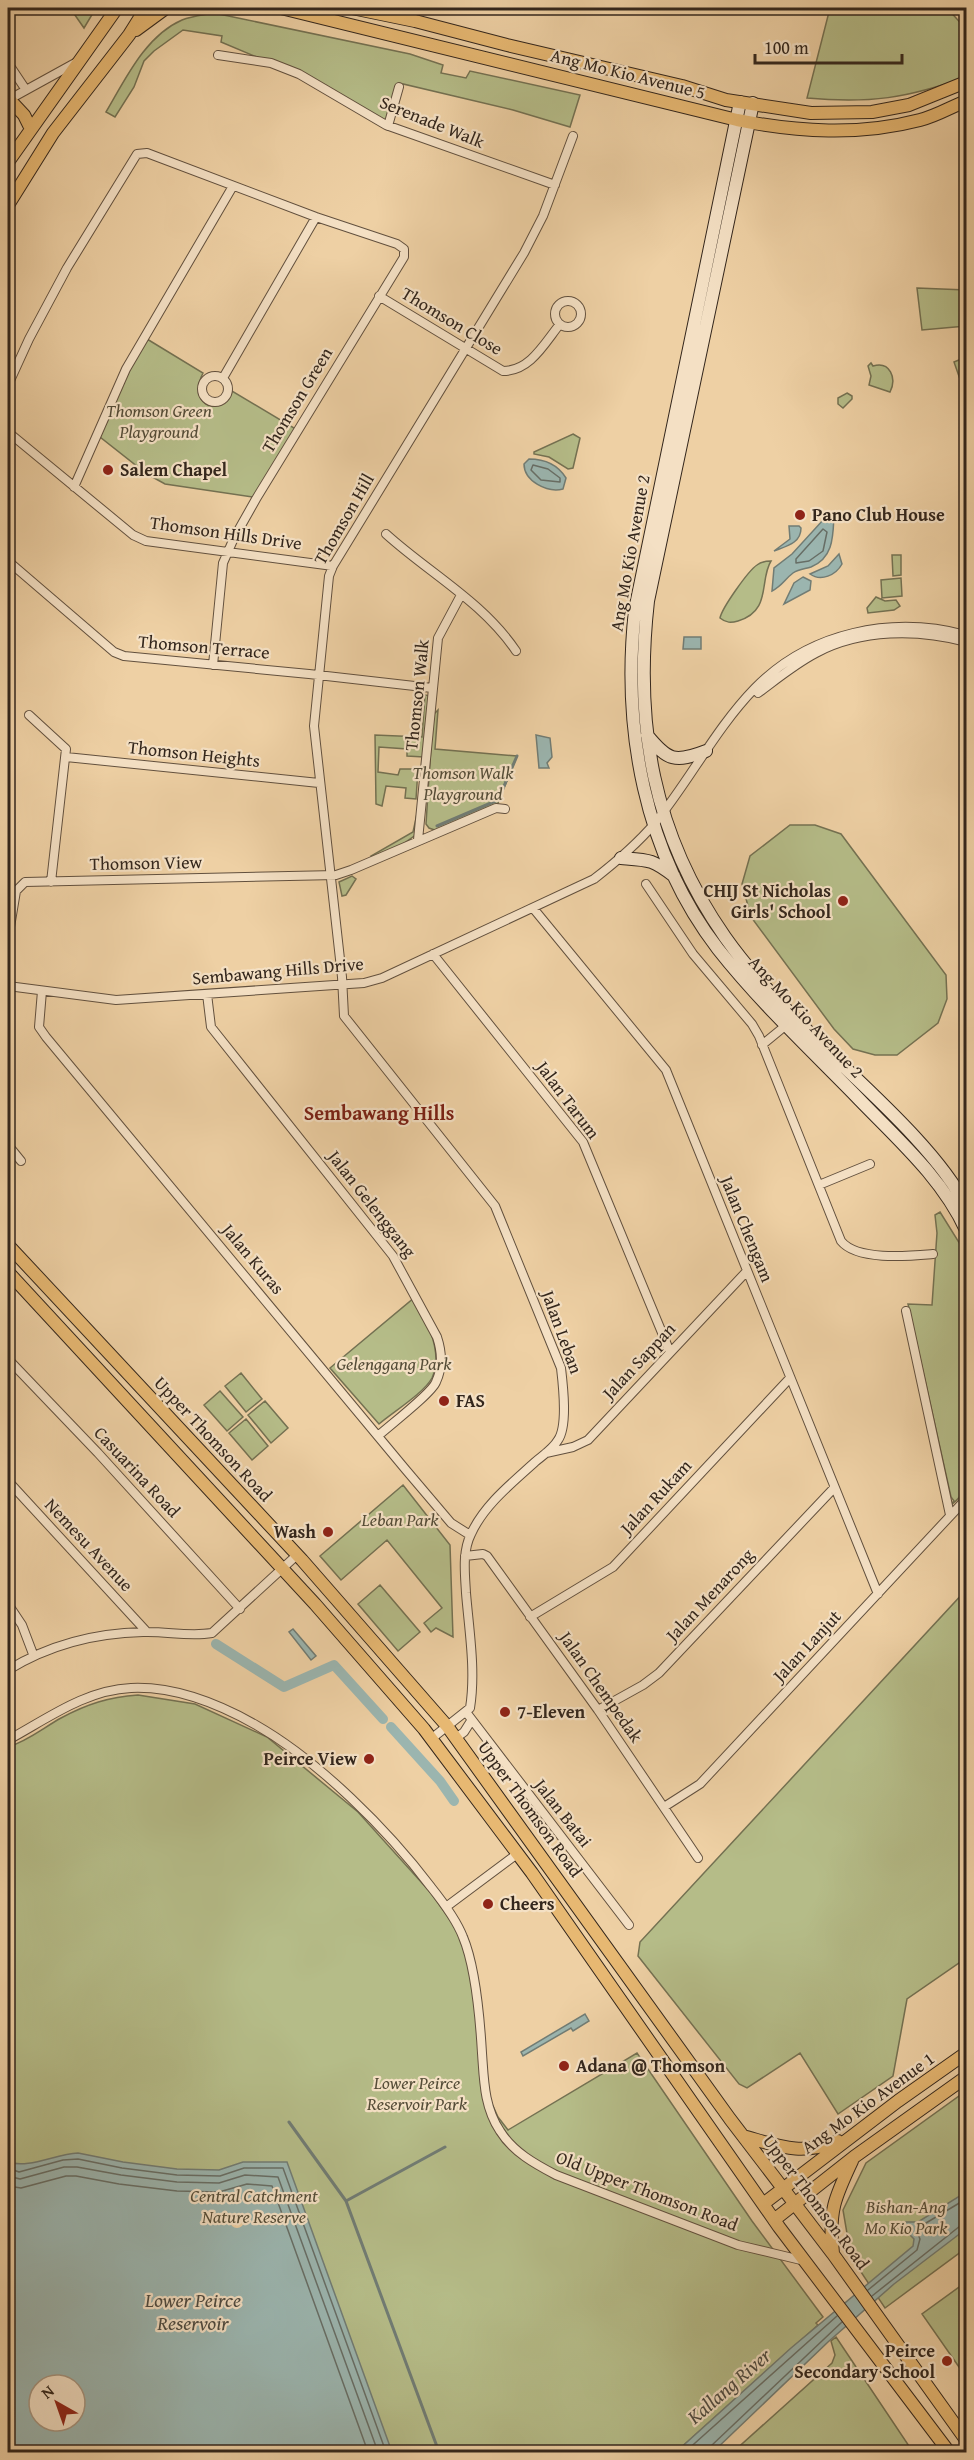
<svg xmlns="http://www.w3.org/2000/svg" width="974" height="2460" viewBox="0 0 974 2460" font-family="'Gentium Book Plus',serif">
<style>
.green{fill:#b5bc88;stroke:#747152;stroke-width:1.5;fill-rule:evenodd}
.water{fill:#9bb5af;stroke:#717c74;stroke-width:1.5;fill-rule:evenodd}
.pier{fill:#eed0a4}
.lines{fill:none;stroke-linecap:round;stroke-linejoin:round}
.shore{stroke:#676e66;stroke-width:1.5}
.stream{stroke:#717c74;stroke-width:3}
.canal{stroke:#9bb5af;stroke-width:10}
.street-casing{stroke:#62503e;stroke-width:10}
.secondary-casing{stroke:#33261c;stroke-width:14}
.primary-casing{stroke:#33261c;stroke-width:14}
.street{stroke:#f4e0c4;stroke-width:8}
.secondary{stroke:#f4e0c4;stroke-width:12}
.primary{stroke:#e7b872;stroke-width:12}
.poi-dot{fill:#8f2418;stroke:#f4e0c4;stroke-width:2}
.labels{text-anchor:middle;stroke-width:4.5;stroke-linejoin:round;paint-order:stroke}
.street-label{font-size:18px;fill:#33261c;stroke:#f4e0c4}
.park-label{font-size:18px;font-style:italic;fill:#544c37;stroke:#f4e0c4}
.poi-label{font-size:18px;font-weight:bold;fill:#33261c;stroke:#f4e0c4;text-anchor:start}
.neighbourhood-label{font-size:20px;font-weight:bold;fill:#7a1f14;stroke:#f4e0c4}
.water-label{font-size:20px;font-style:italic;fill:#4d4a41;stroke:#f4e0c4}
</style>
<rect width="100%" height="100%" fill="#eed0a4"/>
<filter id="stains"><feTurbulence type="fractalNoise" baseFrequency=".00333" numOctaves="4"/><feColorMatrix values="0 0 0 0 .2 0 0 0 0 .09 0 0 0 0 .02 0 0 0 .5 -.17"/></filter>
<radialGradient id="worn" r=".72"><stop offset=".6" stop-color="#630" stop-opacity="0"/><stop offset="1" stop-color="#630" stop-opacity=".3"/></radialGradient>
<path class="green" d="M70,8H96L84,28Z
M830,8H947L966,29V77C908,98 869,104 807,98Z
M214,13L410,54L443,65L441,73L466,78L470,71L580,95L570,127L513,110L403,84L386,125L271,63L221,42L222,36L183,30L154,51L144,61L134,87L115,117L106,112C125,80 145,36 182,20C192,16 204,15 214,13Z
M917,288L966,290V326L922,330Z
M147,339L203,373C188,402 216,421 232,391L299,431L259,498L165,484L147,474L100,437L127,375Z
M966,357V380L961,382L954,362Z
M871,363L873,366C890,361 897,378 890,392L869,385L871,376L868,366Z
M847,393L852,396V399L843,408L838,404V398Z
M573,434L580,438L573,468L568,469L549,457L534,454V452Z
M892,555H901V575L893,576Z
M771,561C759,580 772,611 738,621C731,623 726,623 720,618C722,608 748,571 757,565C761,562 766,561 771,561Z
M901,578L902,596L882,598L881,580Z
M876,597L885,601L896,600L900,606L894,610L868,613L867,608Z
M425,695L430,696L424,757L407,756V749L379,747L378,772L398,775L400,769H418L416,799L405,798L406,788L386,786L382,806L376,804L375,735L422,737Z
M438,710L435,749L517,756L496,808L440,832L429,828L426,824L433,715Z
M417,814V834L393,851L375,859L371,856L413,832Z
M790,825H815L841,834L946,975L947,999L938,1023L897,1055H875L853,1049L834,1029L751,917L742,884L750,856Z
M352,876L356,879L346,895L342,896L339,882Z
M940,1212L960,1244L966,1266V1419L961,1421L960,1424L966,1433V1437L962,1438C968,1464 974,1491 949,1506L954,1501L951,1497L908,1304L932,1305L937,1233L935,1215Z
M414,1298C426,1318 444,1353 432,1378C424,1393 393,1412 379,1424L330,1368Z
M241,1373L262,1399L246,1412L225,1386Z
M220,1391L243,1417L227,1431L204,1405Z
M265,1401L288,1428L271,1443L248,1415Z
M246,1419L268,1446L252,1460L229,1433Z
M403,1485L450,1545L453,1637L436,1628L431,1632L424,1623L442,1608L387,1540L341,1580L320,1556Z
M380,1585L420,1632L398,1651L358,1604Z
M966,1590V1958L907,1999L893,2076L838,2114L800,2053L747,2088L739,2084L638,1956L640,1942Z
M138,1695L195,1704L267,1737L358,1812L431,1893L460,1934L470,1961L487,2069L488,2095L498,2117L508,2130L637,2053L752,2221L823,2317L816,2323L818,2325L676,2452H8V1747C28,1741 43,1728 61,1718C87,1704 109,1697 138,1695ZM39,2385H75V2421H39Z
M966,2091V2248L885,2308L851,2257L843,2210L866,2163Z
M966,2282V2377L922,2314Z
M836,2337L913,2452H733L832,2363L835,2355L831,2341Z"/>
<path class="water" d="M529,459C545,459 558,465 566,478L563,489C547,493 524,481 524,464Z
M834,515C833,535 834,558 811,567C805,569 799,569 793,573C785,579 782,586 772,591L774,568L792,554L823,520Z
M789,526H799L801,528C801,543 787,546 774,551L790,539Z
M839,554L842,564C836,575 821,582 810,574L828,566Z
M803,577L811,581L810,590L784,604L794,583Z
M684,637H701V649H683Z
M536,735L550,738L552,757L547,763L549,768H539Z
M293,1629L316,1656L311,1660L289,1632Z
M585,2014L589,2021L573,2031L571,2028L523,2056L521,2052Z
M78,2153L123,2162L177,2169L219,2170L243,2162H287L392,2452H8V2162C29,2169 55,2154 78,2153ZM39,2385H75V2421H39Z
M966,2192V2229L894,2284L828,2342L713,2452H676L791,2348L913,2246L914,2239L906,2231L893,2225L895,2222H918Z"/>
<path class="pier" d="M230 2221a7 7 0 1 1 14 0a7 7 0 1 1-14 0Z"/>
<g class="lines">
<path class="shore" d="M533,465L548,469L560,478V482L541,480L531,470Z
M823,529L827,532L823,551L809,561L796,563V559Z
M8,2168L19,2172L63,2160L78,2159L122,2168L177,2175L220,2176L244,2168H283L386,2452
M8,2176L20,2179L64,2167H77L121,2175L177,2182L219,2183L245,2175L278,2177L378,2452
M8,2186L21,2188L66,2176H76L119,2184L177,2191L219,2192L247,2184L272,2186L368,2452
M868,2290L917,2250L920,2239L916,2229L966,2199
M872,2296L960,2226L966,2224
M685,2452L837,2316
M709,2452L711,2446L842,2322"/>
<path class="stream" d="M437,826L498,800L517,756
M289,2122L346,2201
M439,2452L346,2201L445,2147"/>
<path class="canal" d="M216,1644L284,1687L334,1665L383,1719
M391,1727L440,1781L454,1801"/>
<defs>
<path id="street" d="M218,55L271,63L299,74L386,125L555,185
M8,63L26,90
M8,100L77,62
M388,126L399,87
M379,296L503,371C530,371 544,344 560,324
M555 314a13 13 0 1 1 26 0a13 13 0 1 1-26 0Z
M202 389a13 13 0 1 1 26 0a13 13 0 1 1-26 0Z
M223,378L316,217
M8,385L29,339L67,268L137,154L147,153L316,217L397,244L404,249V257L256,499L234,538L223,563L213,665
M8,432L133,535L146,541L333,566
M74,487L126,369L233,186
M386,534C429,573 483,602 516,651
M8,561L114,652L124,656L309,674L432,688
M758,693C777,679 795,664 816,653C861,629 918,629 966,642
M29,715L66,749L51,882
M66,757L319,783
M418,840L438,638L461,595
M646,884L693,954L752,1024L759,1036L841,1241C857,1261 909,1256 933,1254
M533,908L666,1070L878,1594
M8,939L16,891L25,882L336,875L351,870L496,808L505,809
M433,954L583,1142L670,1352
M8,986L116,1000L349,984L364,983L382,978L594,879C616,862 637,844 655,823C690,780 716,728 755,688C810,632 892,615 966,635
M42,991L39,1027L46,1037L406,1470L451,1523L470,1535
M207,994L211,1027L393,1256L437,1337C442,1352 443,1367 436,1382C432,1393 389,1426 378,1436
M762,1045L790,1022
M8,1145L21,1161
M819,1185L870,1164
M906,1311L950,1515
M8,1359L98,1453L240,1609
M546,1453L573,1447L588,1440L747,1271
M8,1481L146,1631
M465,1556L483,1554L487,1556L598,1710L698,1858
M8,1604L22,1625L33,1654
M530,1617L613,1567L790,1378
M8,1670C49,1645 95,1633 143,1632C167,1631 188,1637 212,1633L297,1555
M598,1710L643,1685L659,1673L834,1488
M466,1712L629,1925
M456,1738L464,1732L471,1721
M431,1739L470,1708C476,1671 469,1630 466,1593C465,1574 462,1552 471,1534C484,1505 512,1483 535,1462C542,1456 553,1449 558,1440C568,1426 563,1385 561,1368L495,1206L344,1016L342,977L314,726L329,576L333,566L524,253L543,216L573,136
M8,1740C47,1719 85,1690 131,1688C174,1686 219,1704 256,1725C319,1761 388,1830 431,1887C443,1902 456,1919 463,1937C476,1968 480,2019 482,2053C484,2080 484,2107 500,2131C513,2152 535,2164 556,2175L738,2245L805,2261
M664,1807L700,1784L966,1499
M446,1907L517,1854"/>
<path id="secondary" d="M740,102L635,610C622,728 644,853 718,949C759,1001 808,1047 854,1094C894,1136 942,1177 966,1230
M753,103L648,601C634,725 653,834 725,937C758,984 801,1024 841,1064C881,1102 942,1158 966,1206
M647,735C668,761 675,763 706,751
M621,858C649,860 652,859 674,876"/>
<path id="primary" d="M281,8L737,120C798,132 859,136 920,120C936,116 951,107 966,101
M352,8L415,21L507,45L682,86L726,100L811,113L872,112L909,105L966,82
M136,30L166,8
M9,99L24,115L30,127
M8,162L117,8
M8,205L53,133L129,35L146,8
M8,1245L302,1560L447,1726L730,2119L833,2254L966,2440
M8,1272L315,1604L424,1729L532,1873L779,2227L949,2452
M743,2136C779,2146 801,2156 838,2141
M763,2204L898,2101L966,2053
M774,2220L854,2157L966,2077
M833,2253C828,2212 835,2197 852,2161"/>
</defs>
<use href="#street" class="street-casing"/>
<use href="#secondary" class="secondary-casing"/>
<use href="#primary" class="primary-casing"/>
<use href="#street" class="street"/>
<use href="#secondary" class="secondary"/>
<use href="#primary" class="primary"/>
</g>
<g class="poi-dot">
<circle cx="108" cy="470" r="6"/>
<circle cx="800" cy="515" r="6"/>
<circle cx="843" cy="901" r="6"/>
<circle cx="444" cy="1401" r="6"/>
<circle cx="328" cy="1532" r="6"/>
<circle cx="505" cy="1712" r="6"/>
<circle cx="369" cy="1759" r="6"/>
<circle cx="488" cy="1904" r="6"/>
<circle cx="564" cy="2066" r="6"/>
<circle cx="947" cy="2361" r="6"/>
</g>
<g class="labels">
<g class="street-label">
<text transform="translate(628 74) rotate(14)" y="6">Ang Mo Kio Avenue 5</text>
<text transform="translate(432 122) rotate(22)" y="6">Serenade Walk</text>
<text transform="translate(452 321) rotate(31)" y="6">Thomson Close</text>
<text transform="translate(297 400) rotate(-59)" y="6">Thomson Green</text>
<text transform="translate(344 519) rotate(-60)" y="6">Thomson Hill</text>
<text transform="translate(226 533) rotate(8)" y="6">Thomson Hills Drive</text>
<text transform="translate(630 553) rotate(-80)" y="6">Ang Mo Kio Avenue 2</text>
<text transform="translate(204 647) rotate(5)" y="6">Thomson Terrace</text>
<text transform="translate(417 695) rotate(-84)" y="6">Thomson Walk</text>
<text transform="translate(194 754) rotate(6)" y="6">Thomson Heights</text>
<text transform="translate(146 863) rotate(-1)" y="6">Thomson View</text>
<text transform="translate(278 971) rotate(-5)" y="6">Sembawang Hills Drive</text>
<text transform="translate(806 1017) rotate(47)" y="6">Ang Mo Kio Avenue 2</text>
<text transform="translate(568 1100) rotate(53)" y="6">Jalan Tarum</text>
<text transform="translate(372 1204) rotate(52)" y="6">Jalan Gelenggang</text>
<text transform="translate(747 1229) rotate(68)" y="6">Jalan Chengam</text>
<text transform="translate(253 1259) rotate(50)" y="6">Jalan Kuras</text>
<text transform="translate(562 1332) rotate(70)" y="6">Jalan Leban</text>
<text transform="translate(639 1361) rotate(-47)" y="6">Jalan Sappan</text>
<text transform="translate(213 1439) rotate(47)" y="6">Upper Thomson Road</text>
<text transform="translate(137 1472) rotate(47)" y="6">Casuarina Road</text>
<text transform="translate(656 1497) rotate(-47)" y="6">Jalan Rukam</text>
<text transform="translate(89 1545) rotate(47)" y="6">Nemesu Avenue</text>
<text transform="translate(710 1595) rotate(-47)" y="6">Jalan Menarong</text>
<text transform="translate(807 1646) rotate(-47)" y="6">Jalan Lanjut</text>
<text transform="translate(601 1687) rotate(55)" y="6">Jalan Chempedak</text>
<text transform="translate(530 1809) rotate(54)" y="6">Upper Thomson Road</text>
<text transform="translate(563 1813) rotate(52)" y="6">Jalan Batai</text>
<text transform="translate(868 2103) rotate(-36)" y="6">Ang Mo Kio Avenue 1</text>
<text transform="translate(647 2191) rotate(21)" y="6">Old Upper Thomson Road</text>
<text transform="translate(816 2202) rotate(53)" y="6">Upper Thomson Road</text>
</g>
<g class="park-label">
<text x="159" y="417">Thomson Green<tspan x="159" dy="21">Playground</tspan></text>
<text x="463" y="779">Thomson Walk<tspan x="463" dy="21">Playground</tspan></text>
<text x="394" y="1370">Gelenggang Park</text>
<text x="400" y="1526">Leban Park</text>
<text x="417" y="2089">Lower Peirce<tspan x="417" dy="21">Reservoir Park</tspan></text>
<text x="254" y="2202">Central Catchment<tspan x="254" dy="21">Nature Reserve</tspan></text>
<text x="906" y="2213">Bishan-Ang<tspan x="906" dy="21">Mo Kio Park</tspan></text>
</g>
<g class="poi-label">
<text x="120" y="476">Salem Chapel</text>
<text x="812" y="521">Pano Club House</text>
<text x="831" y="897" text-anchor="end">CHIJ St Nicholas<tspan x="831" dy="21">Girls' School</tspan></text>
<text x="456" y="1407">FAS</text>
<text x="316" y="1538" text-anchor="end">Wash</text>
<text x="517" y="1718">7-Eleven</text>
<text x="357" y="1765" text-anchor="end">Peirce View</text>
<text x="500" y="1910">Cheers</text>
<text x="576" y="2072">Adana @ Thomson</text>
<text x="935" y="2357" text-anchor="end">Peirce<tspan x="935" dy="21">Secondary School</tspan></text>
</g>
<g class="neighbourhood-label">
<text x="379" y="1120">Sembawang Hills</text>
</g>
<g class="water-label">
<text x="193" y="2307">Lower Peirce<tspan x="193" dy="23">Reservoir</tspan></text>
<text transform="translate(729 2386) rotate(-41)" y="7">Kallang River</text>
</g>
</g>
<rect width="974" height="2460" fill="none" stroke="#eed0a4" stroke-width="30"/>
<rect x="9" y="9" width="956" height="2442" fill="none" stroke="#33261c" stroke-width="3"/>
<rect x="15" y="15" width="944" height="2430" fill="none" stroke="#33261c" stroke-width="1.5"/>
<g transform="translate(57 2403) rotate(320)"><circle r="28" fill="#f4e0c4" stroke="#a79681" stroke-width="1.5"/>
<path d="M0-4.5L10 22L0 15L-10 22Z" fill="#8f2418"/>
<text y="-9" font-size="16" font-weight="bold" text-anchor="middle" fill="#33261c">N</text>
</g>
<path d="M755 54v9h147v-9" fill="none" stroke="#33261c" stroke-width="3"/>
<text x="764" y="54" font-size="18" fill="#33261c" stroke="#f4e0c4" stroke-width="4.5" paint-order="stroke">100 m</text>
<rect width="100%" height="100%" filter="url(#stains)"/>
<rect width="100%" height="100%" fill="url(#worn)"/>
</svg>
